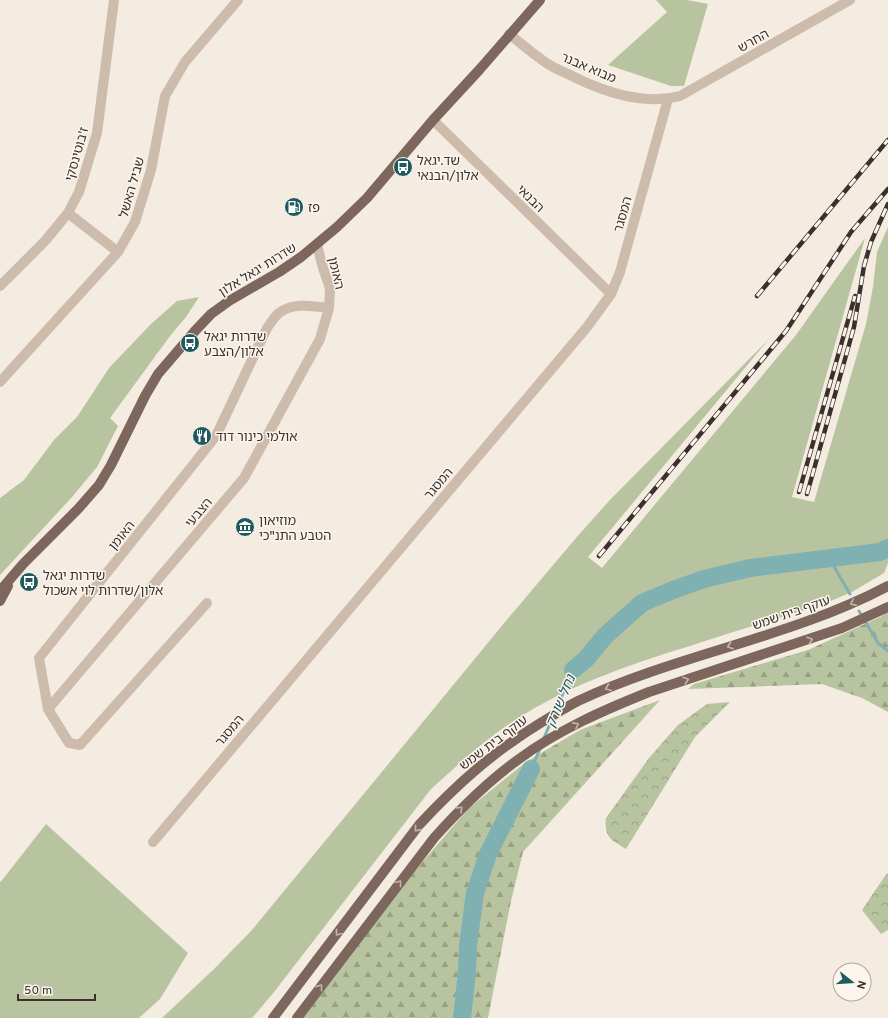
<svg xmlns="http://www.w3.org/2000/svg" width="888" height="1018" viewBox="0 0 888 1018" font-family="Overpass,'Noto Sans Hebrew',sans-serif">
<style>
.grass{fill:#b8c4a0}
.forest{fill:url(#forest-firs)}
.park{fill:url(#park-crowns)}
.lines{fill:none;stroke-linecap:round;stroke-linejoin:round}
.stream{stroke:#7fb0b2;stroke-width:3}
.river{stroke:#7fb0b2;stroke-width:18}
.minor{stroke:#cdbbac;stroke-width:10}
.major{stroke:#7d675c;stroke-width:10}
.rail-casing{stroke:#3b302b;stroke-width:4.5}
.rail{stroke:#fbf5ee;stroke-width:3;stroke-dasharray:9;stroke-linecap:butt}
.oneway{stroke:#c2b5ac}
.labels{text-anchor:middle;stroke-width:3;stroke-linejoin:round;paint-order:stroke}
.street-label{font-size:13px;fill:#3b302b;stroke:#fbf5ee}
.poi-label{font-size:13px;fill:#3b302b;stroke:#fbf5ee;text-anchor:start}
.water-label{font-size:14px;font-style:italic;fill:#1f5a5e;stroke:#fbf5ee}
</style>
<defs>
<pattern id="forest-firs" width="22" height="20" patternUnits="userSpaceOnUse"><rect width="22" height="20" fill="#b8c4a0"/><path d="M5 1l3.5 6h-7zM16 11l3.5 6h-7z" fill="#97a083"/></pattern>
<pattern id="park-crowns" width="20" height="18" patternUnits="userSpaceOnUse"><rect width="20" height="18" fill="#b8c4a0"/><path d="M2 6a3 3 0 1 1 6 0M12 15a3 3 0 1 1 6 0" fill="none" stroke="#97a083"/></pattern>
</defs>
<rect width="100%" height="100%" fill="#f4ebe1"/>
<path class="grass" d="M656,0H687L708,4L684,86H671L608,65L667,12Z
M888,227V563L884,573L852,592L826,603C783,617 739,630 696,644C638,662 580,681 528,712C492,733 462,761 431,789L274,992L252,1018H162L214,969L252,930L505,622L576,538L609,501L769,339L588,557L602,568L796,335L865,238L792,497L814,502L866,324L873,287L877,252Z
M199,297L186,317L170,336L110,418L118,426L97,467L72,497L0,575V498L24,480L54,440L77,417L109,368L151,324L177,301Z
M46,824L188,953L160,999L139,1018H0V882L3,879Z"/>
<path class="forest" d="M888,612V712L862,698L822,684L688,689L694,684L808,650L880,617Z
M660,700L523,852L511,901L488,1018H296L399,889L469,808L526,762L580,730Z"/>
<path class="park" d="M730,702L695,737L626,849C611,840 604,837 606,818L649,758L678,725L707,704Z
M887,873L888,874V930L881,934L862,910Z"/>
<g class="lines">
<path class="stream" d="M829,558L850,594
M859,611L878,643L888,651
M556,710L573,670
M544,738L552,719
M531,769L540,749"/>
<path class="river" d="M573,670L586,659L605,636L642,603L673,590L704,579L750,568L880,552L888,548
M462,1018L467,972L468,945L475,893L488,854L531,769"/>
<path class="minor" d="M509,34C522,44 535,56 548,64C554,68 561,71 568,74C601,91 642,106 680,96L850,0
M433,120L611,294
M68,213L118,252
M0,286L45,241L68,213L79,192L97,133L114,0
M0,382L118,252L135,222L151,170L165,96L185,62L238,0
M207,603L80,745L69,743L48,709L39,658L216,436L267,328C271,323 274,317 279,313C293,302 313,306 329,308L330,288L323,268L317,245
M48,709L244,478L320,339L329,308
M153,842L587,327L611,294L620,272L668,99"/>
<path class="major" d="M0,591L23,564L78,509L99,485L111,465L145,396L158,374L194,332L211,314L229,301L279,272L301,257L337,227L367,198L433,120L480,69L540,0
M0,601L8,586
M273,1018L419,825C457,784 493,752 542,722C554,715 566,707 578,701C678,654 790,638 888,586
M297,1018L434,838C460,809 487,782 519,759C558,730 604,710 649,692L842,628L888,607"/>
<defs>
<path id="rail" d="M757,296L888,140
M799,492L855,296
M807,494L854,327L864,266L871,242L888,204
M599,556L786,331L851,232L888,189"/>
</defs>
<use href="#rail" class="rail-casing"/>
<use href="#rail" class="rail"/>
</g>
<defs><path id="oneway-chevron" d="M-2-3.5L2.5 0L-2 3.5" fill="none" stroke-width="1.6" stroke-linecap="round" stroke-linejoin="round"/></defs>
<g class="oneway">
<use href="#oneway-chevron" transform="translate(853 603) rotate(156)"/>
<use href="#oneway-chevron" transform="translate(810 640) rotate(-18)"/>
<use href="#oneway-chevron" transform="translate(730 646) rotate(162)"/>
<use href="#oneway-chevron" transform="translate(686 680) rotate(-18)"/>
<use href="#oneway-chevron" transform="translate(608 688) rotate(157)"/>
<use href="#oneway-chevron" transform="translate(576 725) rotate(-28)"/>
<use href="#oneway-chevron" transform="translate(460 809) rotate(-44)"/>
<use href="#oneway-chevron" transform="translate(417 829) rotate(129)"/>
<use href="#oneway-chevron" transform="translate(399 883) rotate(-53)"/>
<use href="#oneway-chevron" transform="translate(338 933) rotate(127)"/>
<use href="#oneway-chevron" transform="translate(320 987) rotate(-53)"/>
</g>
<defs>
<symbol id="bus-disc" viewBox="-11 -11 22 22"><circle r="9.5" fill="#1f5a5e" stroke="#fbf5ee"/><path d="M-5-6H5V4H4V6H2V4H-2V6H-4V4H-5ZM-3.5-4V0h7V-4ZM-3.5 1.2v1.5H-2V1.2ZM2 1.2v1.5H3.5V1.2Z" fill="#fff"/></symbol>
<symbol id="fuel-disc" viewBox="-11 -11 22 22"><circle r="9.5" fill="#1f5a5e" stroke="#fbf5ee"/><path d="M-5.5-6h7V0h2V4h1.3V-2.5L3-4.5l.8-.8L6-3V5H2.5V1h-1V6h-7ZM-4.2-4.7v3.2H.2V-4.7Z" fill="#fff"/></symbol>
<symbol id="restaurant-disc" viewBox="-11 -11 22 22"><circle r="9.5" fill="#1f5a5e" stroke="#fbf5ee"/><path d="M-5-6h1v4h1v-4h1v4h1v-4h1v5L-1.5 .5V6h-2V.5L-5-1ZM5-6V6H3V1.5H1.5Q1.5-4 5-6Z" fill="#fff"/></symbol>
<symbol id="museum-disc" viewBox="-11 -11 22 22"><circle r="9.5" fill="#1f5a5e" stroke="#fbf5ee"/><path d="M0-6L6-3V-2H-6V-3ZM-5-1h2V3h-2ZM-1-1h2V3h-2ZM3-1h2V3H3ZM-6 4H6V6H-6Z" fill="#fff"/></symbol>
</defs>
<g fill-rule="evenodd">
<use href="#bus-disc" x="392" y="156" width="22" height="22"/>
<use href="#fuel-disc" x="283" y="196" width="22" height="22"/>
<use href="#bus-disc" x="179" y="332" width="22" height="22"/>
<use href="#restaurant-disc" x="191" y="425" width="22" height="22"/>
<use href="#museum-disc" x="234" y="516" width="22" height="22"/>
<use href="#bus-disc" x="18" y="571" width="22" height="22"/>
</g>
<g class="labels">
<g class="street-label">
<text transform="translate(753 40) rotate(-29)" y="5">החרש</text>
<text transform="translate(589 67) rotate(23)" y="5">מבוא אבנר</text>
<text transform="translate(76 154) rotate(-74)" y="5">ז'בוטינסקי</text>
<text transform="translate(131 187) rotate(-74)" y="5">שביל האשל</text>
<text transform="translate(531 198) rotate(44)" y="5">הבנאי</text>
<text transform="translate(622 214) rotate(-74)" y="5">המסגר</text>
<text transform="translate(257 269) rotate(-32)" y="5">שדרות יגאל אלון</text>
<text transform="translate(337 273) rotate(77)" y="5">האומן</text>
<text transform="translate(438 483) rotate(-50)" y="5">המסגר</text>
<text transform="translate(198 512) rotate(-50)" y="5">הצבעי</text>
<text transform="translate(121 535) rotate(-51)" y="5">האומן</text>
<text transform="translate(791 612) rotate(-19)" y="5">עוקף בית שמש</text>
<text transform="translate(229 730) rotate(-50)" y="5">המסגר</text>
<text transform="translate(493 742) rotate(-37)" y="5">עוקף בית שמש</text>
</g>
<g class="poi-label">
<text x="417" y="165">שד.יגאל<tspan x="417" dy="15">אלון/הבנאי</tspan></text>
<text x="308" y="212">פז</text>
<text x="204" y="341">שדרות יגאל<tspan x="204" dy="15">אלון/הצבע</tspan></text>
<text x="216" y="441">אולמי כינור דוד</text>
<text x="259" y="525">מוזיאון<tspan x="259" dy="15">הטבע התנ"כי</tspan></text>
<text x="43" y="580">שדרות יגאל<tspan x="43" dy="15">אלון/שדרות לוי אשכול</tspan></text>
</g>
<g class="water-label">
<text transform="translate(560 701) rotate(-67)" y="5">נחל שורק</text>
</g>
</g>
<g transform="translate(852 982) rotate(107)"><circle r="19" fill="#fbf5ee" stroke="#aea6a0"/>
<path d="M0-3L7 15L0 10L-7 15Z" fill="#1f5a5e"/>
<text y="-6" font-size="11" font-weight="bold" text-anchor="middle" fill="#3b302b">N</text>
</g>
<path d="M18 994v6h77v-6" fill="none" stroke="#3b302b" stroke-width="2"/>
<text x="24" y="994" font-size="12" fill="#3b302b" stroke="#fbf5ee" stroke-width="3" paint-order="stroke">50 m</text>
</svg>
